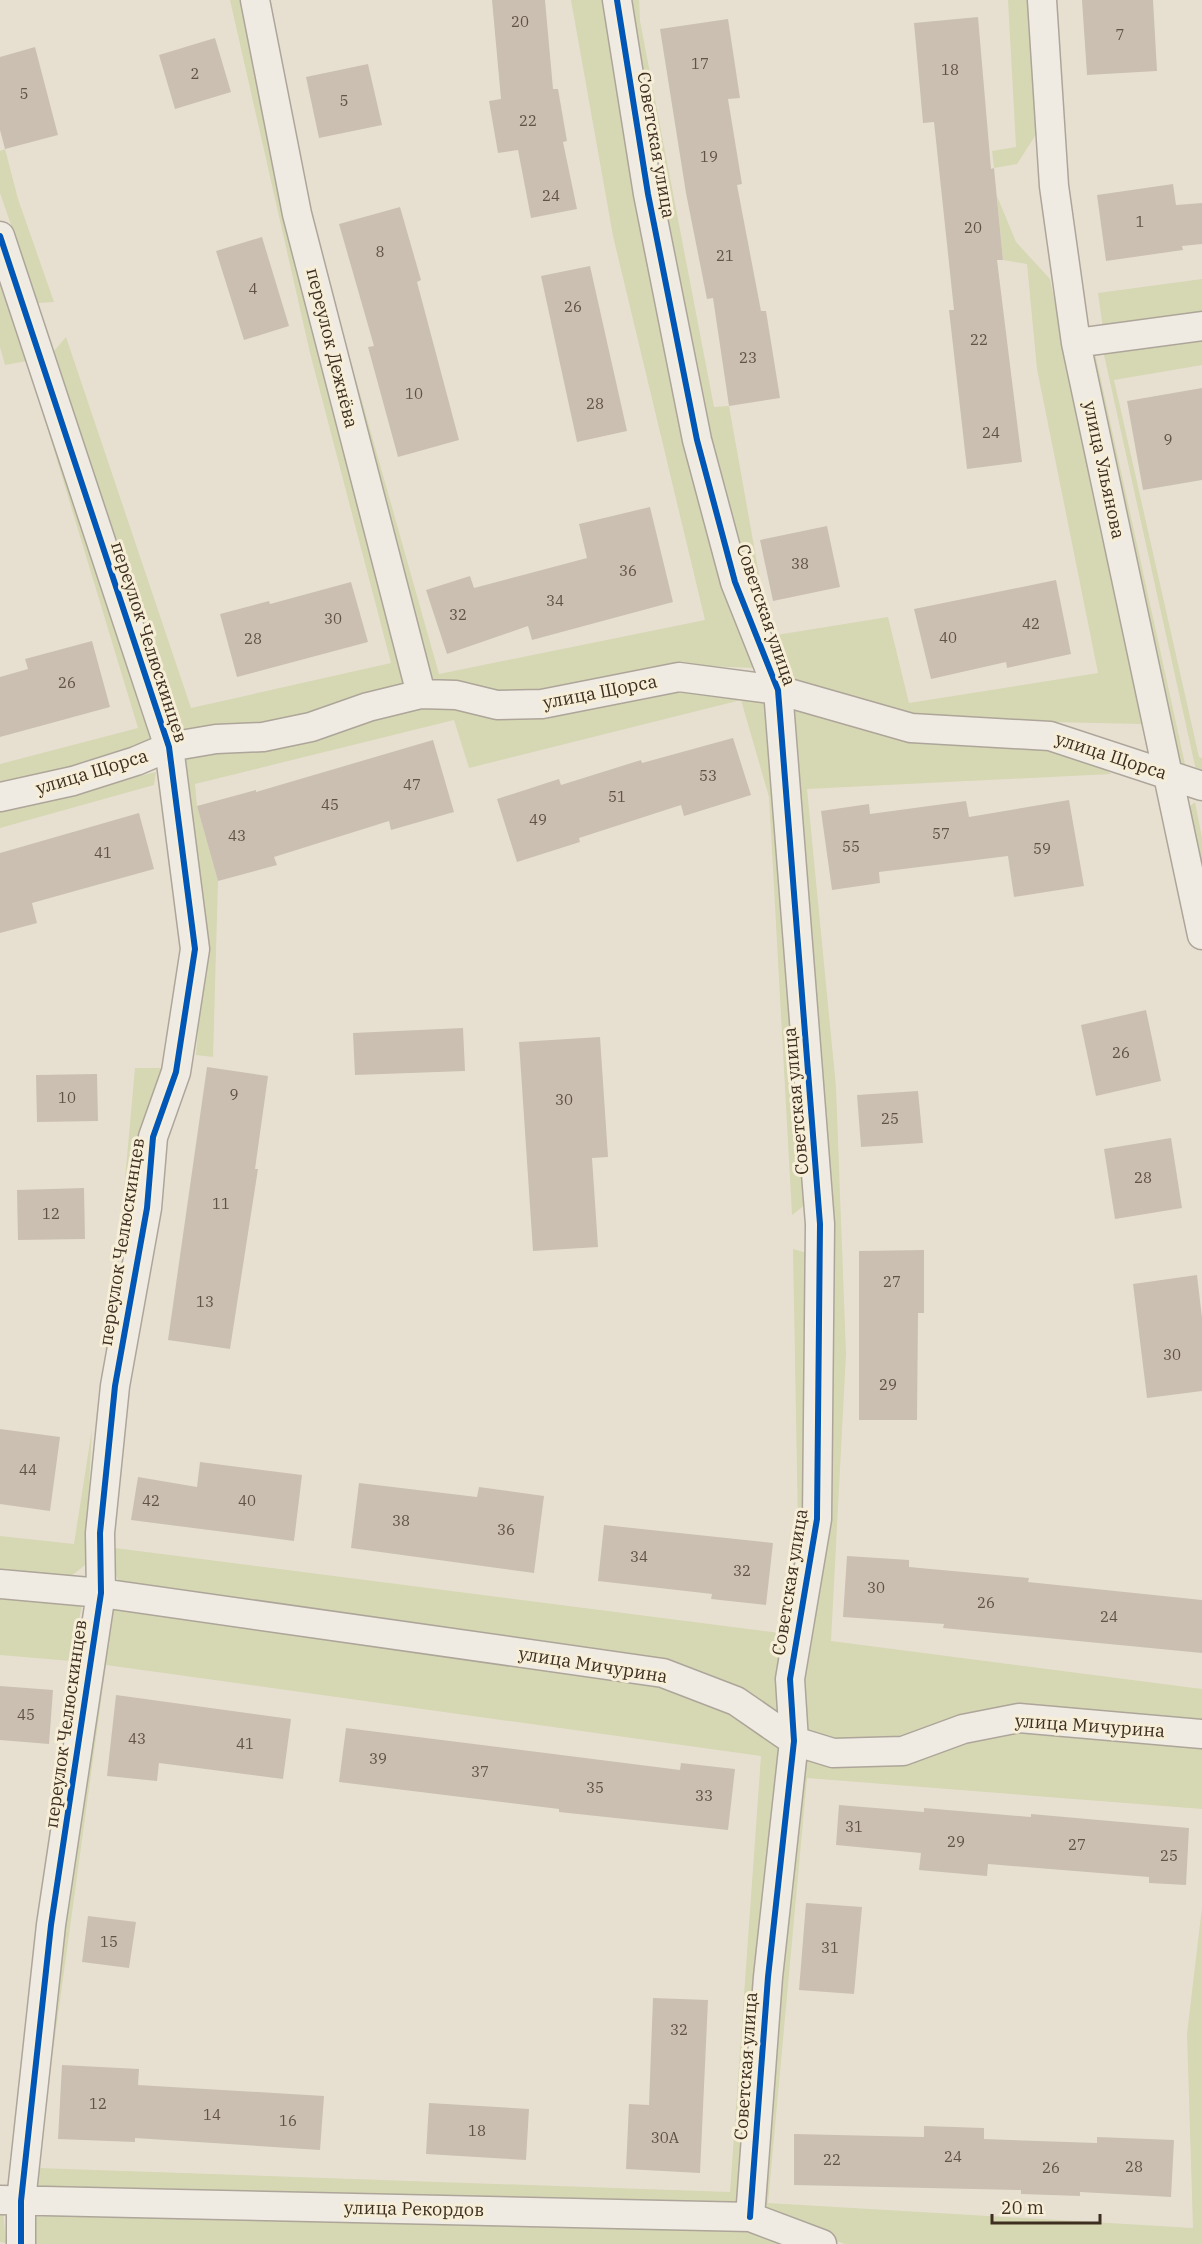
<svg xmlns="http://www.w3.org/2000/svg" width="1202" height="2244" viewBox="0 0 1202 2244" font-family="'IBM Plex Serif',serif">
<style>
.green{fill:#d6d7b3;fill-rule:evenodd}
.building{fill:#cbbfb2}
.lines{fill:none;stroke-linecap:round;stroke-linejoin:round}
.street-casing{stroke:#ada599;stroke-width:31}
.street{stroke:#efebe3;stroke-width:28}
.cycleway-casing{stroke:#f7eed8;stroke-width:10}
.cycleway{stroke:#0057b8;stroke-width:6}
.labels{text-anchor:middle;stroke-width:6;stroke-linejoin:round;paint-order:stroke}
.number-label{font-size:15px;fill:#605244}
.street-label{font-size:18px;fill:#3d2e20;stroke:#f7eed8}
</style>
<rect width="100%" height="100%" fill="#e7e0d1"/>
<path class="green" d="M230,0H247L412,684L305,719L177,734L54,351L66,337L191,708L391,663L310,353Z
M571,0H603L681,435L722,587L755,668L679,665L541,693L499,694L431,685L313,227L439,674L705,620L613,236Z
M626,0H639L640,21L714,407L729,406L770,636L888,617L909,703L1098,673L1037,369L1027,264L1003,260L997,196L1016,242L1050,279L1142,724L914,719L788,682L745,581L708,441Z
M1008,0H1028L1037,133L1017,164L994,168L992,151L1016,147Z
M5,149L18,199L54,302L38,303L0,193V151Z
M0,270L154,742L0,787V764L138,728L27,361L5,365L0,347Z
M1202,279V317L1103,329L1098,293Z
M1202,334V365L1114,380L1199,757L1202,758V776L1197,775L1102,346Z
M1094,348L1187,773L1181,769L1090,349Z
M681,690L771,703L805,1205L792,1215L769,797L741,700L469,768L454,720L195,784L197,806L218,881L213,1057L196,1055L204,954L181,754L403,709Z
M792,706L1052,745L1094,760L1111,774L807,789L836,1087L846,1354L831,1641L1202,1689V1722L899,1739L832,1740L800,1731L798,1687L824,1527Z
M156,772L154,785L0,828V810Z
M1195,802L1202,838V873L1189,807Z
M135,1068H163L137,1204L117,1268Z
M793,1249L807,1253L806,1520L782,1722L741,1694L121,1585L113,1570L115,1548L780,1633L798,1526Z
M92,1429L85,1565L70,1577L0,1571V1536L74,1544Z
M0,1597L82,1605L71,1661L0,1655Z
M128,1607L659,1680L735,1709L783,1746L740,2210L31,2192L63,1925L108,1609ZM106,1665L761,1756L730,2192L37,2168Z
M1023,1726L1202,1743V1809L807,1778L768,2203L1193,2228L1187,2034L1202,1907V2244H845L759,2214L802,1757L969,1741Z
M0,2211H3L6,2243L0,2242Z
M61,2215L749,2229L790,2244H34L35,2217Z"/>
<path class="building" d="M492,0H545L553,89H558L567,141L563,142L577,209L531,218L518,150L498,153L489,101L501,99Z
M1082,0H1153L1157,71L1087,75Z
M978,17L991,169L994,168L1003,260H997L1022,462L967,469L949,310H954L934,122L923,123L914,23Z
M728,19L740,98L728,99L742,184L737,185L761,311H766L780,398L729,406L713,298L707,299L686,193L660,29Z
M215,38L231,92L175,109L159,55Z
M35,47L58,135L5,149L0,130V57Z
M368,64L382,125L319,138L306,77Z
M1173,184L1176,205L1202,203V244L1182,246L1183,250L1106,261L1097,195Z
M400,207L421,280L417,282L459,440L398,457L368,347L374,346L339,224Z
M262,237L289,326L244,340L216,251Z
M590,266L627,431L577,442L541,276Z
M1202,388V480L1143,490L1127,401Z
M650,507L673,602L532,640L528,626L447,654L426,590L470,576L474,588L587,558L579,524Z
M827,526L840,587L773,601L760,540Z
M1056,580L1071,654L1007,668L1006,662L931,679L914,609Z
M351,582L368,642L237,677L220,614L269,601L270,604Z
M92,641L110,707L0,737V677L28,669L25,659Z
M733,738L751,795L684,816L681,805L579,838L580,842L517,862L497,799L559,779L561,785L641,760L642,763Z
M433,740L454,812L391,830L389,821L274,857L277,865L218,881L197,806L256,790V792Z
M1069,800L1084,886L1014,897L1008,856L879,872L880,883L832,890L821,811L869,804L870,814L966,801L969,817Z
M139,813L154,869L32,903L37,923L0,933V853Z
M1146,1010L1161,1081L1096,1096L1081,1025Z
M463,1028L465,1071L355,1075L353,1033Z
M600,1037L608,1157L592,1158L598,1247L533,1251L519,1042Z
M207,1067L268,1076L255,1169H258L230,1349L168,1340Z
M97,1074L98,1121L37,1122L36,1075Z
M918,1091L923,1143L861,1147L857,1095Z
M1171,1138L1182,1208L1115,1219L1104,1149Z
M84,1188L85,1239L18,1240L17,1190Z
M924,1250V1313H918L917,1420H859V1251Z
M1197,1275L1202,1318V1391L1147,1398L1133,1284Z
M0,1429L60,1437L50,1511L0,1504Z
M200,1462L302,1475L294,1541L131,1520L138,1477L197,1487Z
M359,1483L477,1497L479,1487L544,1496L534,1573L351,1548Z
M604,1525L773,1543L766,1605L711,1599L712,1594L598,1581Z
M847,1556L909,1560V1567L1029,1578L1028,1582L1202,1600V1653L943,1628L944,1624L843,1617Z
M0,1686L53,1690L49,1744L0,1740Z
M116,1695L291,1719L283,1779L159,1763L157,1781L107,1776Z
M346,1728L680,1770L681,1763L735,1769L728,1830L559,1812V1809L339,1782Z
M839,1805L924,1812V1808L1031,1817V1814L1189,1828L1186,1885L1149,1883V1877L988,1864L987,1876L919,1870L921,1853L836,1845Z
M806,1903L862,1907L854,1994L799,1990Z
M88,1916L136,1922L129,1968L82,1962Z
M653,1998L708,2000L700,2173L626,2169L629,2104L649,2105Z
M62,2065L139,2069L138,2085L324,2096L320,2150L135,2138V2142L58,2139Z
M429,2103L529,2109L526,2160L426,2154Z
M924,2126L984,2128V2139L1097,2143V2137L1174,2140L1171,2197L1080,2192V2196L1021,2194V2190L794,2185V2134L924,2137Z"/>
<g class="lines">
<defs>
<path id="street" d="M255,0L297,214L421,694
M617,0L648,194L697,440L735,582L778,690L820,1224L817,1519L790,1679L794,1741L768,1977L750,2217
M1042,0L1054,186L1076,343L1202,935
M0,236L169,747L195,949L176,1072L153,1137L147,1208L115,1386L100,1533L101,1593L51,1925L21,2201V2244
M1076,343L1202,326
M0,797L73,781L136,761L169,747L216,739L263,737L311,727L368,707L421,694L456,695L497,705L542,704L679,677L778,690L911,728L1050,736L1202,786
M0,1584L101,1593L663,1673L736,1701L794,1741L833,1753L903,1751L963,1729L1019,1718L1202,1734
M0,2200L750,2217L822,2244"/>
</defs>
<use href="#street" class="street-casing"/>
<use href="#street" class="street"/>
<defs>
<path id="cycleway" d="M617,0L648,194L697,440L735,582L778,690L820,1224L817,1519L790,1679L794,1741L768,1977L750,2217
M0,236L169,747L195,949L176,1072L153,1137L147,1208L115,1386L100,1533L101,1593L51,1925L21,2201V2244"/>
</defs>
<use href="#cycleway" class="cycleway-casing"/>
<use href="#cycleway" class="cycleway"/>
</g>
<g class="labels">
<g class="number-label">
<text x="520" y="27">20</text>
<text x="1120" y="40">7</text>
<text x="700" y="69">17</text>
<text x="950" y="75">18</text>
<text x="195" y="79">2</text>
<text x="24" y="99">5</text>
<text x="344" y="106">5</text>
<text x="528" y="126">22</text>
<text x="709" y="162">19</text>
<text x="551" y="201">24</text>
<text x="1140" y="227">1</text>
<text x="973" y="233">20</text>
<text x="380" y="257">8</text>
<text x="725" y="261">21</text>
<text x="253" y="294">4</text>
<text x="573" y="312">26</text>
<text x="979" y="345">22</text>
<text x="748" y="363">23</text>
<text x="414" y="399">10</text>
<text x="595" y="409">28</text>
<text x="991" y="438">24</text>
<text x="1168" y="445">9</text>
<text x="800" y="569">38</text>
<text x="628" y="576">36</text>
<text x="555" y="606">34</text>
<text x="458" y="620">32</text>
<text x="333" y="624">30</text>
<text x="1031" y="629">42</text>
<text x="948" y="643">40</text>
<text x="253" y="644">28</text>
<text x="67" y="688">26</text>
<text x="708" y="781">53</text>
<text x="412" y="790">47</text>
<text x="617" y="802">51</text>
<text x="330" y="810">45</text>
<text x="538" y="825">49</text>
<text x="941" y="839">57</text>
<text x="237" y="841">43</text>
<text x="851" y="852">55</text>
<text x="1042" y="854">59</text>
<text x="103" y="858">41</text>
<text x="1121" y="1058">26</text>
<text x="234" y="1100">9</text>
<text x="67" y="1103">10</text>
<text x="564" y="1105">30</text>
<text x="890" y="1124">25</text>
<text x="1143" y="1183">28</text>
<text x="221" y="1209">11</text>
<text x="51" y="1219">12</text>
<text x="892" y="1287">27</text>
<text x="205" y="1307">13</text>
<text x="1172" y="1360">30</text>
<text x="888" y="1390">29</text>
<text x="28" y="1475">44</text>
<text x="151" y="1506">42</text>
<text x="247" y="1506">40</text>
<text x="401" y="1526">38</text>
<text x="506" y="1535">36</text>
<text x="639" y="1562">34</text>
<text x="742" y="1576">32</text>
<text x="876" y="1593">30</text>
<text x="986" y="1608">26</text>
<text x="1109" y="1622">24</text>
<text x="26" y="1720">45</text>
<text x="137" y="1744">43</text>
<text x="245" y="1749">41</text>
<text x="378" y="1764">39</text>
<text x="480" y="1777">37</text>
<text x="595" y="1793">35</text>
<text x="704" y="1801">33</text>
<text x="854" y="1832">31</text>
<text x="956" y="1847">29</text>
<text x="1077" y="1850">27</text>
<text x="1169" y="1861">25</text>
<text x="109" y="1947">15</text>
<text x="830" y="1953">31</text>
<text x="679" y="2035">32</text>
<text x="98" y="2109">12</text>
<text x="212" y="2120">14</text>
<text x="288" y="2126">16</text>
<text x="477" y="2136">18</text>
<text x="665" y="2143">30А</text>
<text x="953" y="2162">24</text>
<text x="832" y="2165">22</text>
<text x="1134" y="2172">28</text>
<text x="1051" y="2173">26</text>
</g>
<g class="street-label">
<text transform="translate(656 145) rotate(80)" y="6">Советская улица</text>
<text transform="translate(332 348) rotate(76)" y="6">переулок Дежнёва</text>
<text transform="translate(1104 470) rotate(78)" y="6">улица Ульянова</text>
<text transform="translate(766 615) rotate(71)" y="6">Советская улица</text>
<text transform="translate(149 642) rotate(72)" y="6">переулок Челюскинцев</text>
<text transform="translate(600 692) rotate(-11)" y="6">улица Щорса</text>
<text transform="translate(1111 756) rotate(18)" y="6">улица Щорса</text>
<text transform="translate(92 772) rotate(-17)" y="6">улица Щорса</text>
<text transform="translate(796 1101) rotate(-95)" y="6">Советская улица</text>
<text transform="translate(122 1242) rotate(-81)" y="6">переулок Челюскинцев</text>
<text transform="translate(790 1582) rotate(-81)" y="6">Советская улица</text>
<text transform="translate(593 1665) rotate(9)" y="6">улица Мичурина</text>
<text transform="translate(66 1724) rotate(-82)" y="6">переулок Челюскинцев</text>
<text transform="translate(1090 1726) rotate(4)" y="6">улица Мичурина</text>
<text transform="translate(746 2066) rotate(-86)" y="6">Советская улица</text>
<text transform="translate(414 2209) rotate(1)" y="6">улица Рекордов</text>
</g>
</g>
<path d="M992 2214v9h108v-9" fill="none" stroke="#3d2e20" stroke-width="3"/>
<text x="1001" y="2214" font-size="18" fill="#3d2e20" stroke="#f7eed8" stroke-width="4.5" paint-order="stroke">20 m</text>
</svg>
